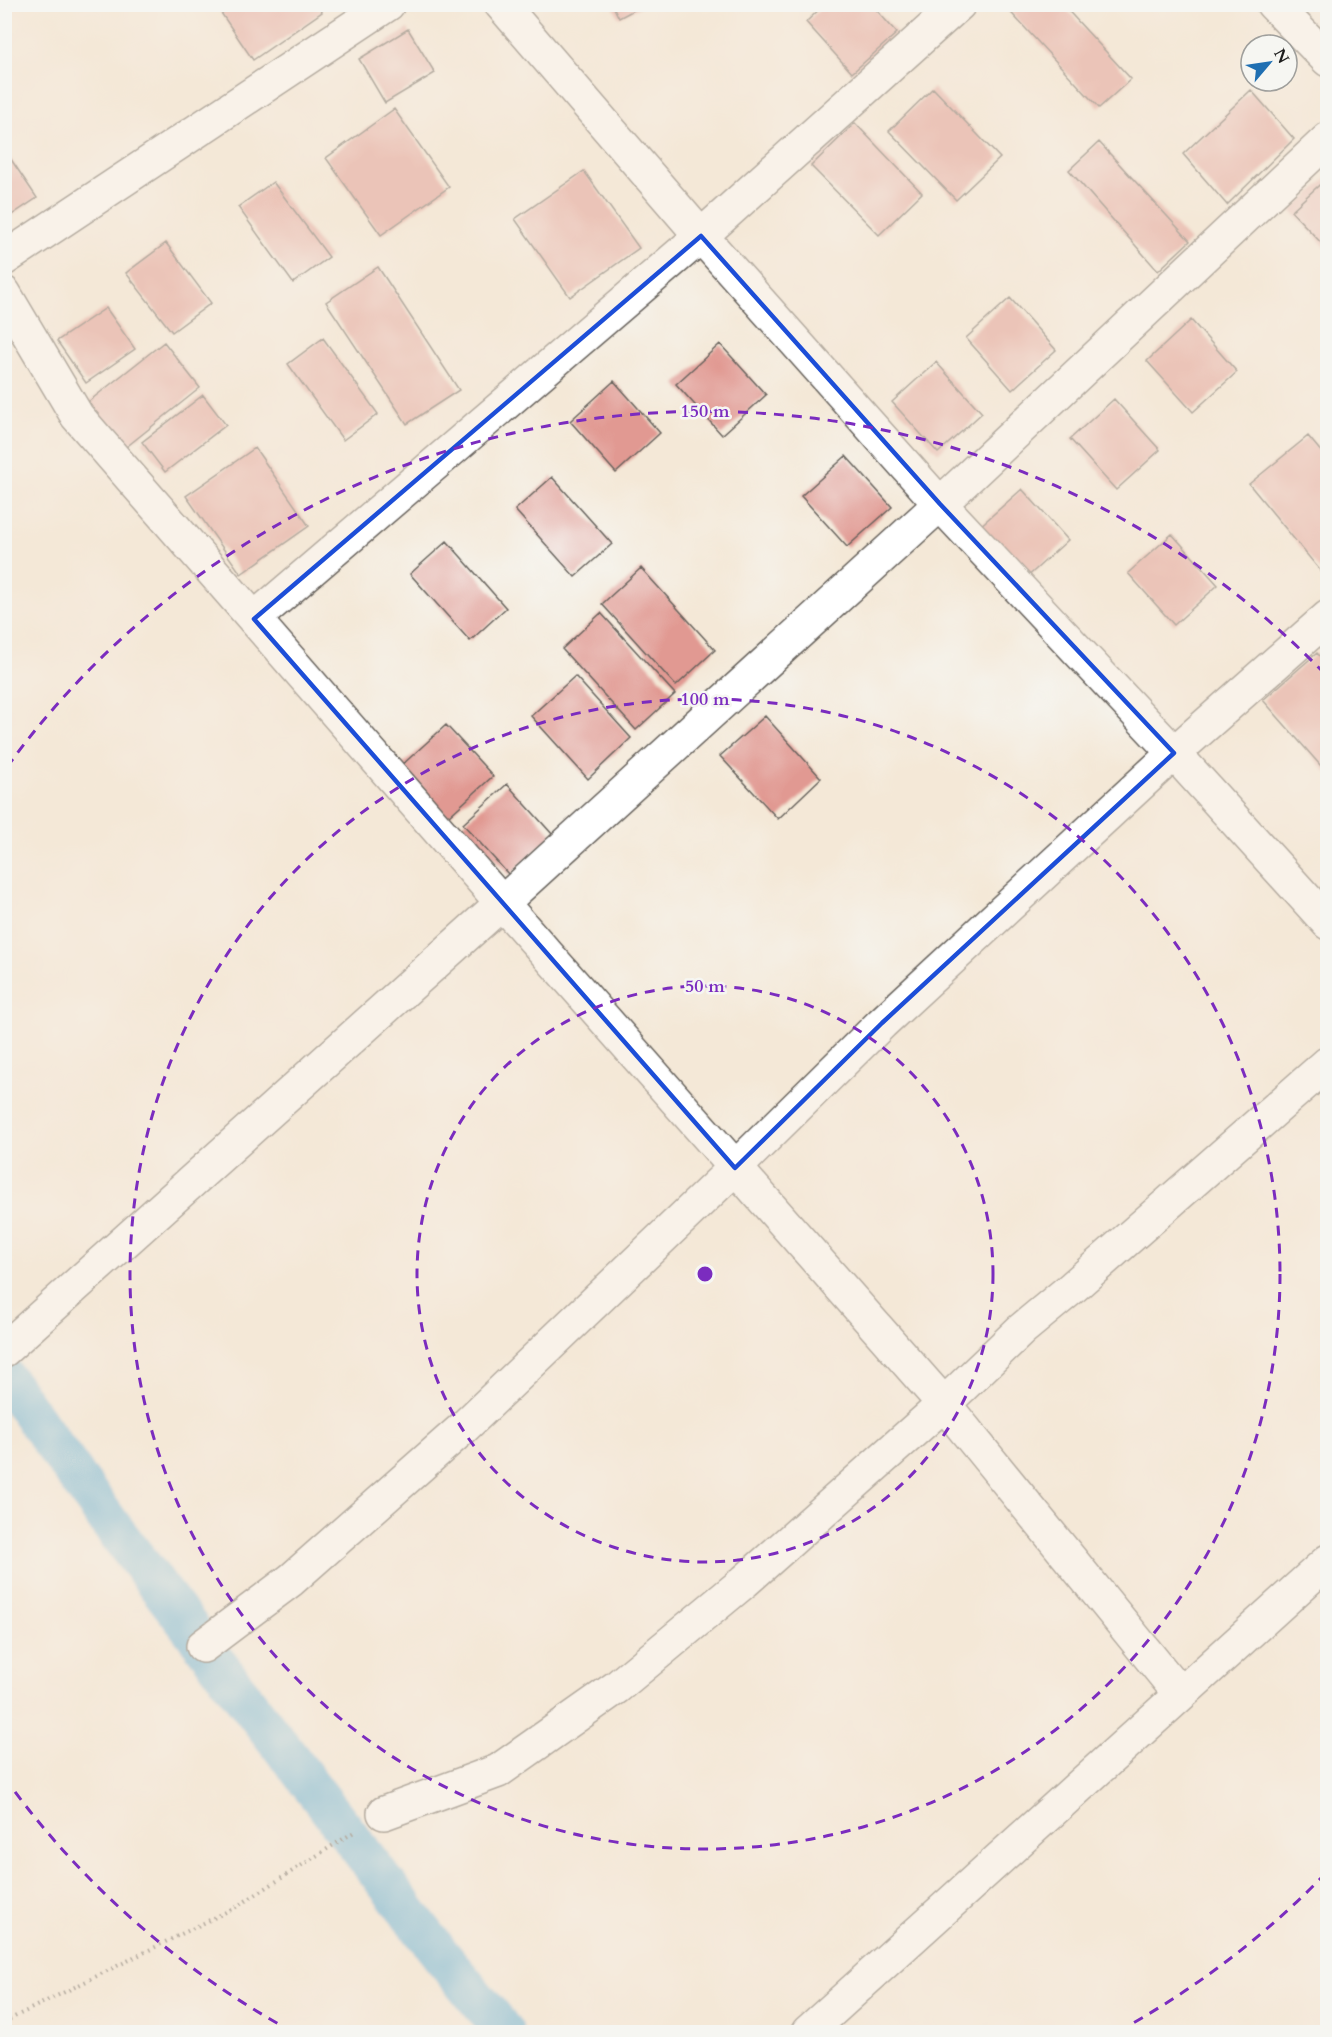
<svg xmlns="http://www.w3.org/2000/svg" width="1332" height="2037" viewBox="0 0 1332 2037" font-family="Cardo,serif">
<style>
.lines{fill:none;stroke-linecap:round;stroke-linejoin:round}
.canal{stroke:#5baed7;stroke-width:40}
.building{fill:#e19992}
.minor-casing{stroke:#68635d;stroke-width:36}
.major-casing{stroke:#68635d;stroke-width:36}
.path{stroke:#68635d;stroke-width:4;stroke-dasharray:1.5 4.5;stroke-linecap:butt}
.minor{stroke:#fff;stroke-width:33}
.major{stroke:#fff;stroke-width:33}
.marked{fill:none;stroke:#1d4ed8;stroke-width:4.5;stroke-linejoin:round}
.ring{fill:none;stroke:#7b2cbf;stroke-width:3;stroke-dasharray:10 8}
.centre{fill:#7b2cbf;stroke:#f6f6f2;stroke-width:3}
.ring-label{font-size:18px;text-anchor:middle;font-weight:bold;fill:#7b2cbf;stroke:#f6f6f2;stroke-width:5;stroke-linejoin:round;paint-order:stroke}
</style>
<rect width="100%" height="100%" fill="#f6f6f2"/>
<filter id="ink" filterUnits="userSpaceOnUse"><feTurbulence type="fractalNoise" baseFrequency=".0167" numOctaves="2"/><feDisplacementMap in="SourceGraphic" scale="12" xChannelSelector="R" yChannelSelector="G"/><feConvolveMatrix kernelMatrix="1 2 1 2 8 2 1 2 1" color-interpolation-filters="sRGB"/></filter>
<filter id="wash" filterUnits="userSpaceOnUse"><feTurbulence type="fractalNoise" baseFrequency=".008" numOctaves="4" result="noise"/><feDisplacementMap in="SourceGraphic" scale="24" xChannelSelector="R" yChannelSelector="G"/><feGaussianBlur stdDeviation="1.35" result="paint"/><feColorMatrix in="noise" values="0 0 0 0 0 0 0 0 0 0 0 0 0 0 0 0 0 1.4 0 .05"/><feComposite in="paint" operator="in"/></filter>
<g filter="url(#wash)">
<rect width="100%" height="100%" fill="#f4e8d7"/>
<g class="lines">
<path class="canal" d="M4,1376L111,1525L441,1955L504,2032"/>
</g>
<g id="blocks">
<path class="building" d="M215,4H317L322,12L253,60Z
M612,4H645L619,18Z
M825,4H871L897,33L852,73L806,22Z
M1003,4H1062L1131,79L1099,108Z
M408,29L435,73L385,103L359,59Z
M933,88L1000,158L956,200L889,131Z
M1251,90L1294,139L1227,205L1183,154Z
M394,109L449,187L381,235L326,158Z
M855,123L922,193L879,235L811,166Z
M1099,142L1190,241L1158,271L1069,170Z
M4,149L37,198L4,220Z
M584,171L639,248L570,297L515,219Z
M1328,177V250L1291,211Z
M273,182L329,257L293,283L238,207Z
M166,243L211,303L172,332L126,273Z
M378,267L459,390L407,424L326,302Z
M1010,298L1056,350L1012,390L966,338Z
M106,308L135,349L86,383L57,341Z
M1191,320L1237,372L1193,412L1147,361Z
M323,338L378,414L343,440L288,364Z
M164,342L200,388L120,452L83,406Z
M720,344L766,395L722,435L676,384Z
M936,362L982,413L938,453L892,402Z
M614,381L660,433L616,473L570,421Z
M203,395L226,425L165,472L142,442Z
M1114,399L1160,450L1116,490L1070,439Z
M1308,436L1328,460V570L1323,574L1249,484Z
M255,448L309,526L241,574L186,496Z
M846,456L892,507L847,547L801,496Z
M552,477L612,544L575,577L515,510Z
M1022,489L1068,540L1024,580L978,528Z
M1172,534L1218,585L1174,625L1128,573Z
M447,541L506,608L470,641L410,574Z
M641,568L715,650L676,686L602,604Z
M601,613L675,694L636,730L562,649Z
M1317,653L1328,665V774L1263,700Z
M575,676L631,738L588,779L531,716Z
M765,716L821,778L778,819L720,756Z
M446,725L493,776L448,817L402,765Z
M507,784L553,835L509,875L463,824Z"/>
</g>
</g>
<g filter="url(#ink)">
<use href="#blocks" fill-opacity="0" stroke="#68635d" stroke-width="1.5"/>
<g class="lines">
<defs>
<path id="minor" d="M501,4L701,236L940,504L1174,753L1328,923
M1273,4L1328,60
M4,259L388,4
M4,293L77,416L502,903L944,1404L1180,1694
M254,619L701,236L959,4
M4,1350L502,903L940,504L1328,139
M203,1646L291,1580L463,1428L735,1168L882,1023L1174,753L1328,617
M384,1813L498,1771L617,1687L745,1581L944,1404L1021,1330L1073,1287L1328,1063"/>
<path id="major" d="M808,2032L1328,1561"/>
</defs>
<use href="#minor" class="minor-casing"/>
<use href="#major" class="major-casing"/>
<path class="path" d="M4,2022L236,1907L354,1832"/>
<use href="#minor" class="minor"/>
<use href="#major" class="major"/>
</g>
</g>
<path d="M0 0H1332V2037H0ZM701,236L940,504L1174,753L882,1023L735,1168L254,619Z" fill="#f4e8d7" fill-opacity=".55" fill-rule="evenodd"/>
<path class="marked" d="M701,236L940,504L1174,753L882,1023L735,1168L254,619Z"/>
<g class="ring">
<circle cx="705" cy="1274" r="288"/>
<circle cx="705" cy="1274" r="575"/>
<path d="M1326 1873A863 863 0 0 1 1117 2032M293 2032A863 863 0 0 1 7 1781M7 767A863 863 0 0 1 1326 675"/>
</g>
<circle cx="705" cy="1274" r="9" class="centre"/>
<g class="ring-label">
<text x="705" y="417">150 m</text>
<text x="705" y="705">100 m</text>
<text x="705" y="992">50 m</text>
</g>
<rect width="1332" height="2037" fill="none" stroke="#f6f6f2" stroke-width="24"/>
<g transform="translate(1269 63) rotate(61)"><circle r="28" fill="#f6f6f2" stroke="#9f9f9c" stroke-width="1.5"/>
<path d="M0-4.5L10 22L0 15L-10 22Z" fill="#1f6fb2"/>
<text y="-9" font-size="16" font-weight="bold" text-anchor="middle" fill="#1c1c1c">N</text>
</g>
</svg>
